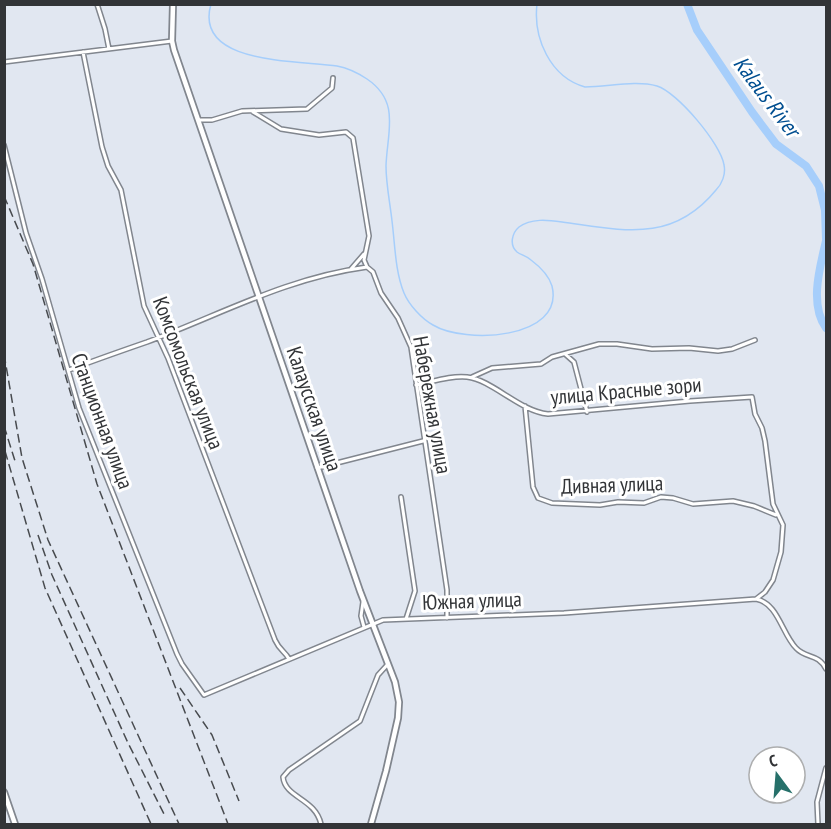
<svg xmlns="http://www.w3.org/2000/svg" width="831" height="829" viewBox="0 0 831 829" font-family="'PT Sans Narrow',sans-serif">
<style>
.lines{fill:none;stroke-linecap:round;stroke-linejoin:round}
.stream{stroke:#a6cefb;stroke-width:1.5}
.river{stroke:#a6cefb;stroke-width:8}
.street-casing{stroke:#81868e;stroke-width:6}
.secondary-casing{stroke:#81868e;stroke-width:8}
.street{stroke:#fff;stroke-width:3}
.secondary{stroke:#fff;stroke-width:4.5}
.rail{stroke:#484b4f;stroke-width:1.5;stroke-dasharray:9 4.5;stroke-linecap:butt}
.labels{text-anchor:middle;stroke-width:6;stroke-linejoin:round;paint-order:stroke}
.street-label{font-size:21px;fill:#323437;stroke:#fff}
.water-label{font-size:22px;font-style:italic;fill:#004e90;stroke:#fff}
</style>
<rect width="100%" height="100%" fill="#e1e7f1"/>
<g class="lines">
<path class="stream" d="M211,4C193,66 301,60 337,66C348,68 358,73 367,79C401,102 387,132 386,166C386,184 390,203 392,221C395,244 395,271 404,293C409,305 422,319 433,325C464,344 565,340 552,286C549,276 539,266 531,260C527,256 521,255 517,252C509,245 512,233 519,227C531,218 548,220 562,222C622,230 672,244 716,190C722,184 726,174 724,165C721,144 677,92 657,86C635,80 608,87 585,87C550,77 533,38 537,4"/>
<path class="river" d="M687,4L697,30L752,112L776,144L806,166L819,186L825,210L826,239
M826,241C820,267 809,304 826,328"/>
<defs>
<path id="street" d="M97,4L105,29L109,49
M83,52L102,147L108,166L121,190L144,306L168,358L275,640C280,651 285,651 289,659
M4,62L172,41
M253,112L281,129L319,135L346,132L353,138L369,236L364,260L367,267L373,272L381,293L398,318L411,347L447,590V618
M199,120H212L242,111L307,109L332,88L333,78
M4,145L26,233L42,279L79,408L177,654L182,664L204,695L383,620L564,613L756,599C778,603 782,634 796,648C806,659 818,653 826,669
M351,269L364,254
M565,354L574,362L587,412
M69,370C95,360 121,351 147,342C222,314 286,278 367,267
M472,377L492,368L541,364L552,357L599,344H617L652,349L689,348L718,351L732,349L755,340
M416,385C432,382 451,375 467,377C493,380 519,411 548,414L690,401L752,397L755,414L762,428L765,441L773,504L783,525L781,552L773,580L765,592L756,599
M525,406L533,487L538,498L552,503L600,505L618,502L644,503L661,497L673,498L693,504L733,501L754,506L776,515
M317,468L423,441
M401,497L415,591L406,619
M363,602L361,616L364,627
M321,824C315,798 285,798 283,777L289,770L360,721L378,675L388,664
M818,824L817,802L826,768"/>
<path id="secondary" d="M173,4L172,41L174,50L360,591L395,682L399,702L398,718L386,771L371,824
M4,792L15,824"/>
</defs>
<use href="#street" class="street-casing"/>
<use href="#secondary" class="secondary-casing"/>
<use href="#street" class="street"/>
<use href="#secondary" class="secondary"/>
<path class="rail" d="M4,196L33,264L97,484L228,824
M4,354L22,458L48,540L179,824
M4,426L15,461
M5,451L45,588L151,824
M38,535L52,575L128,743L164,814
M180,688L212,735L239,801"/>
</g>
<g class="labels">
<g class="street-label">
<text transform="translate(188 373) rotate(69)" y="7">Комсомольская улица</text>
<text transform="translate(626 391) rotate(-5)" y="7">улица Красные зори</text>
<text transform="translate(432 405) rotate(80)" y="7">Набережная улица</text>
<text transform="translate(314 409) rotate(71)" y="7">Калаусская улица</text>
<text transform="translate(102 421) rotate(70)" y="7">Станционная улица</text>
<text transform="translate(612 485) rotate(-2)" y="7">Дивная улица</text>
<text transform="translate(472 601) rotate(-2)" y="7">Южная улица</text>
</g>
<g class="water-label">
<text transform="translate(767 96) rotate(53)" y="8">Kalaus River</text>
</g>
</g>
<rect width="831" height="829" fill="none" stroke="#323437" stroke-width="12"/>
<g transform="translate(777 775) rotate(344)"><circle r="28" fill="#ffffff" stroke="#adaeaf" stroke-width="1.5"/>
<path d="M0-4.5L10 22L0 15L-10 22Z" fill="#26706a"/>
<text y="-9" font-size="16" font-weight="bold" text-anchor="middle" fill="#323437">С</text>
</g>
</svg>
